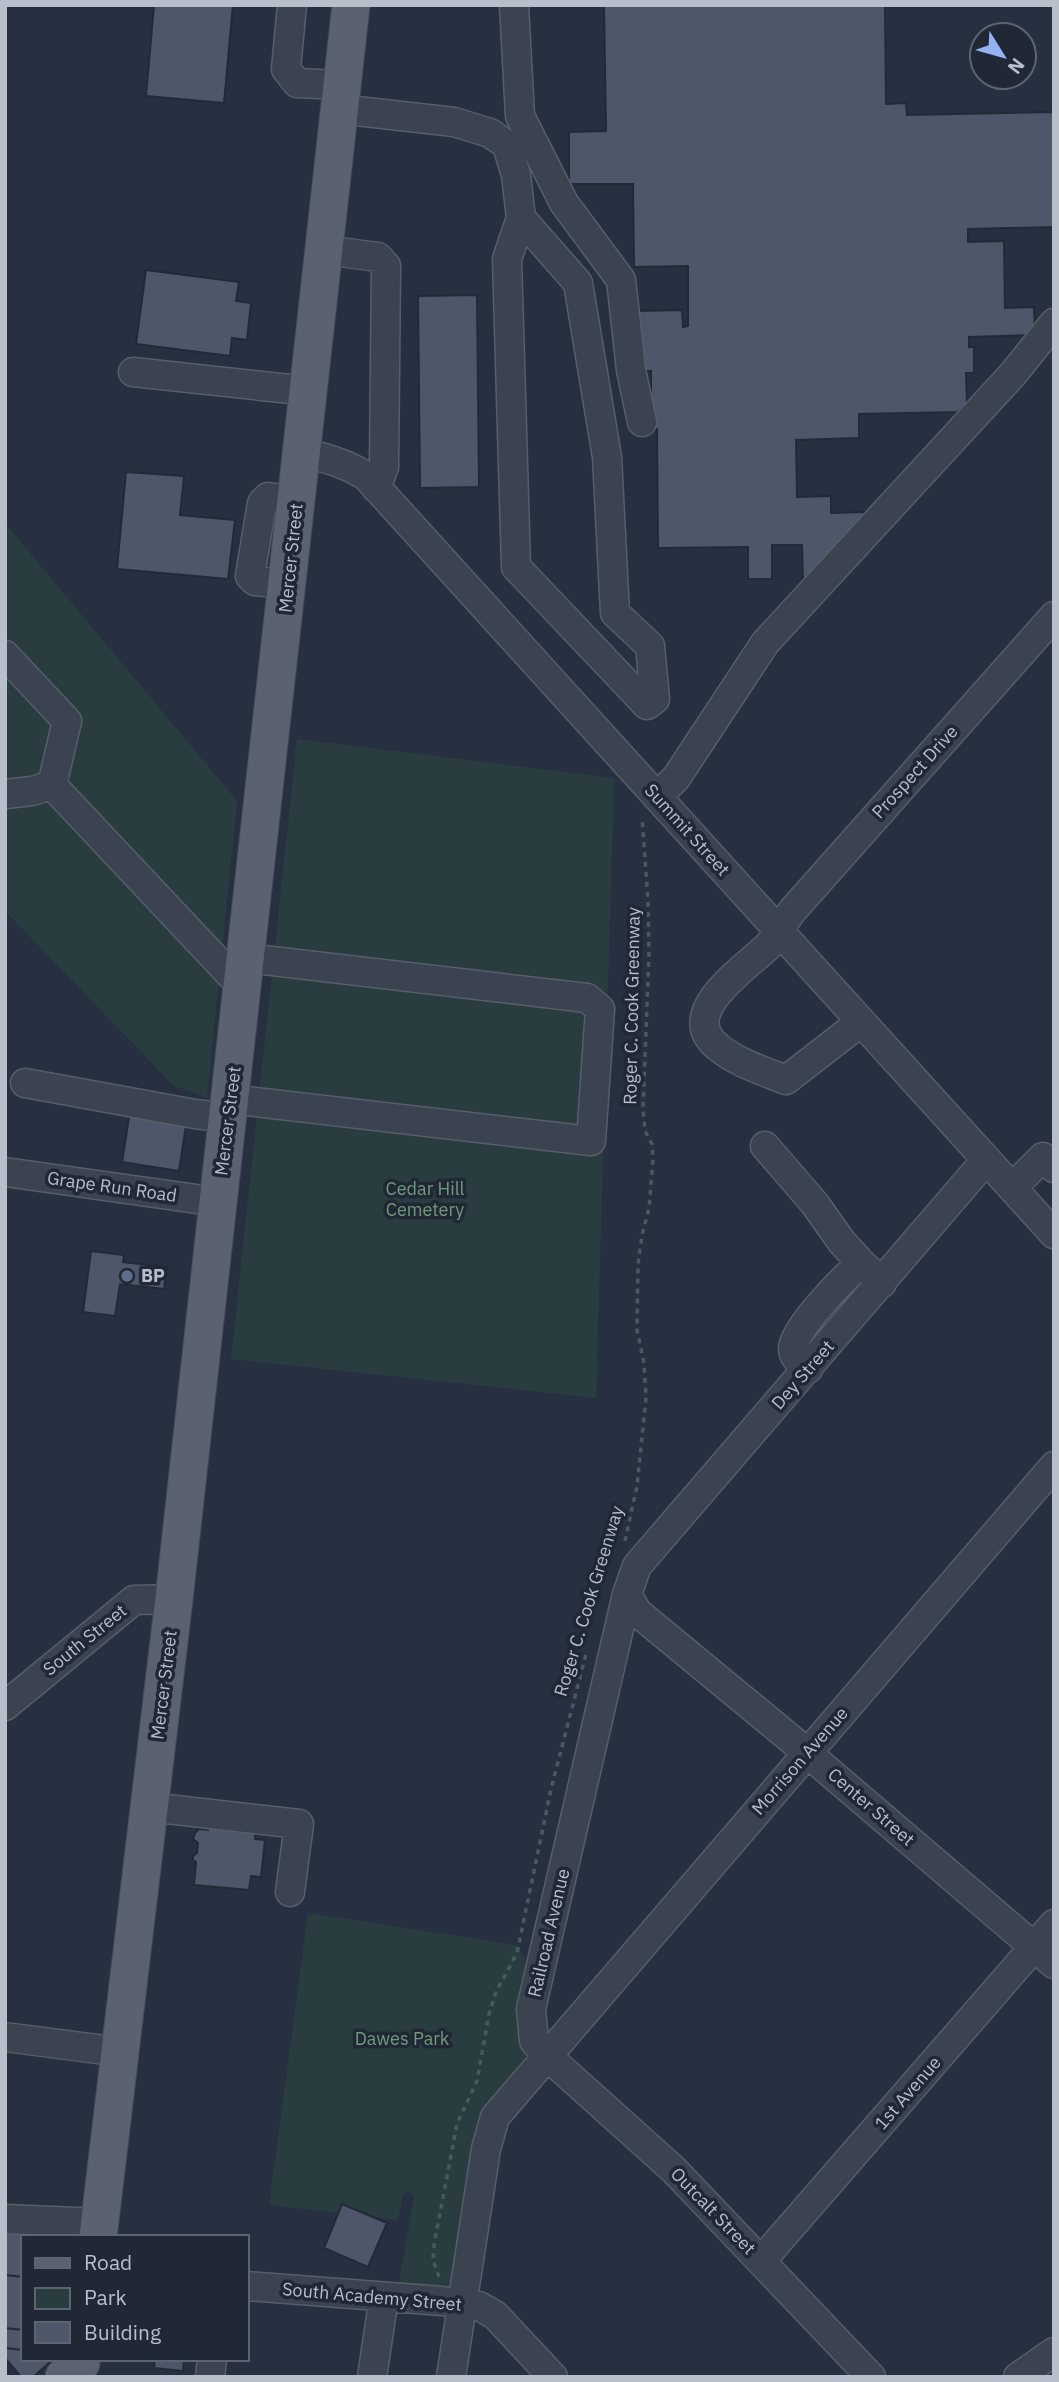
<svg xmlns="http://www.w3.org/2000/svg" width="1059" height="2382" viewBox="0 0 1059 2382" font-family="'IBM Plex Sans',sans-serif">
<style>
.green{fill:#293d41}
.building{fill:#4e5769;stroke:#222a37;stroke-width:2}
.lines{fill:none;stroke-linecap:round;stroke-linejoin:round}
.minor-casing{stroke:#565e6a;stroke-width:31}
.major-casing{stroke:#454c59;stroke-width:39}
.path{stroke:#475a5e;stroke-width:3.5;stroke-dasharray:5 5;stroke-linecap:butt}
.minor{stroke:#3b4350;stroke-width:28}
.major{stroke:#5a6270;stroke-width:37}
.service-dot{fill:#5c6f8a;stroke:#202835;stroke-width:2.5}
.labels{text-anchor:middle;stroke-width:7;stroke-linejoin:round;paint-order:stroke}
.street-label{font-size:18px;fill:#b8beca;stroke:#202835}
.park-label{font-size:18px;fill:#709a7c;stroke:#202835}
.poi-label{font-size:18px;font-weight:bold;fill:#b8beca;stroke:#202835;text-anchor:start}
</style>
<rect width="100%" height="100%" fill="#273040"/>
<path class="green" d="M5,523L237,801L207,1098L174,1086L5,911Z
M297,739L614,778L596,1398L231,1359Z
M308,1913L516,1945L526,1961L525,2058L494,2097L453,2293L398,2289L414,2197L410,2191L403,2195L398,2220L269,2205Z"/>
<path class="building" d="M154,5H233L224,103L146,96Z
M604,5H885L886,104L906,103L907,115L1054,112V227L968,229V242L1004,241L1005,308L1034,307L1035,335L969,337V347H974V373H966L967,404L958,412L859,414V438L796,440L797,497L831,496V513L864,512V519L803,583L802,545H772V579H748V547L658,548L657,429H651V371H636V311L682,310L683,327L688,326V266L634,267L633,184H569V132L606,131Z
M146,270L239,282L236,301L251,303L247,340L232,338L230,356L136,344Z
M477,295L479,487L420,488L418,296Z
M126,472L184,476L180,515L235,520L228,579L117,569Z
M130,1111L187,1119L179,1171L122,1162Z
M91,1251L124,1255L123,1262L167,1267L164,1289L120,1284L115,1316L83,1312Z
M209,1816L257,1821L255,1839L265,1840L261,1877L251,1876L249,1890L194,1885L196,1862L193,1860V1856L197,1853L198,1843L193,1839L195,1833L199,1829L208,1830Z
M342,2204L387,2223L368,2267L324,2248Z
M5,2224L50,2229L49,2237H23V2277L5,2275Z
M5,2275L23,2277V2330L5,2328Z
M5,2328L23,2330V2350L5,2348Z
M5,2348L23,2350V2359H50L49,2363L33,2377H21L5,2358Z
M155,2359H184L183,2371L154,2368Z"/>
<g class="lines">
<defs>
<path id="minor" d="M292,5L286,69L297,83L342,85
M514,5L520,116L564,203L621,280L631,370L642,422
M339,109L454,122L490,133L507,145L516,175L521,218L578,283L607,457L615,613L650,646L655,699L647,705L516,567L507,259L521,218
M324,250L378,257L386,266L384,467L376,488
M133,372L309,391
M302,453C326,457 345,463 366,476L1054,1234
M288,584L255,581L250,576L262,503L268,497L297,501
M5,655L67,721L52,785
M52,785L243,988
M5,794L32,791L52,785
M657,797L676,778L765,643L1013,374L1054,323
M860,1020L848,1032L786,1080C764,1071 737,1063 718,1047C675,1013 746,968 768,946C777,936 784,921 793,910L1054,616
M25,1083L195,1114L228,1118
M230,1099L591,1141L600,1009L587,998L246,958
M765,1146L815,1204L841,1241L861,1263
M5,1172L218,1202
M1012,1188L1043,1157L1054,1168
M808,1369C801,1363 793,1358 793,1348C794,1328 845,1277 861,1263L882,1283
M627,1594L637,1612L792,1740L1054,1964
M5,1706L134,1600L174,1599
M149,1807L299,1824L290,1892
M5,2037L120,2052
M5,2219L100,2223
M761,2261L1054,1924
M247,2286L442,2301L479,2306L495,2315L553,2377
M210,2377L212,2359
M372,2377L384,2297
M451,2377L486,2149L495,2117L1054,1466
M871,2377L674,2170L546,2055L534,2041L531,2009L627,1594L637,1566L986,1160
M1018,2377L1054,2352"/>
<path id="major" d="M98,2237L174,1599L351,5
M64,2377L81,2363"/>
</defs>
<use href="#minor" class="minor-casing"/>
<use href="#major" class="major-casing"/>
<path class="path" d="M625,1541L637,1486L646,1398L644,1363L637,1330L638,1264L642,1235L649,1208L653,1159L652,1144L645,1131L643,1109L649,954L648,901L642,817
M439,2277L433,2260L434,2245L457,2124L477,2081L489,2014L496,1992L517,1953L551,1789L586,1654"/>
<use href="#minor" class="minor"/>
<use href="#major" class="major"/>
</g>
<circle class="service-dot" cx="127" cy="1276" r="7"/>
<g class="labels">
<g class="street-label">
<text transform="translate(291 558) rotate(-84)" y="6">Mercer Street</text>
<text transform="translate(915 772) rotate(-48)" y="6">Prospect Drive</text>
<text transform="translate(687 830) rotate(48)" y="6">Summit Street</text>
<text transform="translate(632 1006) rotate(-89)" y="6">Roger C. Cook Greenway</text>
<text transform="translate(228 1121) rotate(-83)" y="6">Mercer Street</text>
<text transform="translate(112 1187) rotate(8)" y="6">Grape Run Road</text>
<text transform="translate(803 1375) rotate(-49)" y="6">Dey Street</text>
<text transform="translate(589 1601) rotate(-73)" y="6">Roger C. Cook Greenway</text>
<text transform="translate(85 1640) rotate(-39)" y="6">South Street</text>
<text transform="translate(164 1685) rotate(-83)" y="6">Mercer Street</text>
<text transform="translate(800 1761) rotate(-49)" y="6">Morrison Avenue</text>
<text transform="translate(871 1807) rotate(41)" y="6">Center Street</text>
<text transform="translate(549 1933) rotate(-77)" y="6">Railroad Avenue</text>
<text transform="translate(908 2093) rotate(-49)" y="6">1st Avenue</text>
<text transform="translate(713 2211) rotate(46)" y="6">Outcalt Street</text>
<text transform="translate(372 2297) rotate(5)" y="6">South Academy Street</text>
</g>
<g class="park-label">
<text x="425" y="1195">Cedar Hill<tspan x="425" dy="21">Cemetery</tspan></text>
<text x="402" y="2045">Dawes Park</text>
</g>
<g class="poi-label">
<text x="141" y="1282">BP</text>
</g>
</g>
<rect width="1059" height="2382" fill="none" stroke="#b8beca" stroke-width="14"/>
<rect x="21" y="2235" width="228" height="126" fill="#202835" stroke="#5d6471" stroke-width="2"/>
<rect x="35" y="2258" width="35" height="10" fill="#5a6270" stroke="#5d6471" stroke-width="2"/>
<text x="84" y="2270" font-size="21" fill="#b8beca">Road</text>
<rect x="35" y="2288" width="35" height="21" fill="#293d41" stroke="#5d6471" stroke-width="2"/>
<text x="84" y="2305" font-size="21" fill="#b8beca">Park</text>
<rect x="35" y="2322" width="35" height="21" fill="#4e5769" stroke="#5d6471" stroke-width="2"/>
<text x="84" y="2340" font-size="21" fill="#b8beca">Building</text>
<g transform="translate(1003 56) rotate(127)"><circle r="33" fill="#202835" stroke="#5d6471" stroke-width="2"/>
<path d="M0-5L12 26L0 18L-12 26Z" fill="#94b3f3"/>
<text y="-10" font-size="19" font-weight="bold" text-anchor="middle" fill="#b8beca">N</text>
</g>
</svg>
